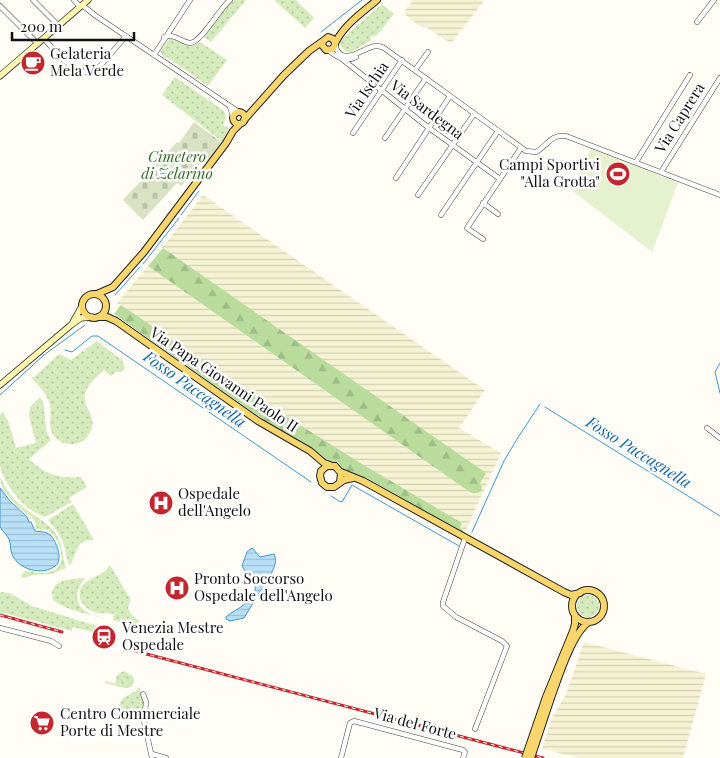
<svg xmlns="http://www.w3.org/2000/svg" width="720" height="758" viewBox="0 0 720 758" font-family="'Playfair Display',serif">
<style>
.farmland{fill:url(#farmland-rules)}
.green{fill:url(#green-dots)}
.forest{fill:url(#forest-firs)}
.cemetery{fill:url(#cemetery-stones)}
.pitch{fill:#e6f2cf}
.water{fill:url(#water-rules);stroke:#3f96cf}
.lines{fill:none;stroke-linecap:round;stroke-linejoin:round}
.stream{stroke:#3f96cf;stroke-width:1}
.street-casing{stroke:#444;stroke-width:5.5}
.secondary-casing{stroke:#333;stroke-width:7}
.primary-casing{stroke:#222;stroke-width:8}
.street{stroke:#fff;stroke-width:4.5}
.secondary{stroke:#fff6b0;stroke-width:5.5}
.primary{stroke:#f9d66b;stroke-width:6}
.rail-casing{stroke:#c4262e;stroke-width:3}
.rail{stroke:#fff;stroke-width:1;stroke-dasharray:4;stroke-linecap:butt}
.primary-bridge-casing{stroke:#222;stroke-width:8;stroke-linecap:butt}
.primary-bridge{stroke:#f9d66b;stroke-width:6}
.labels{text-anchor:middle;stroke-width:5;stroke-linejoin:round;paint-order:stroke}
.poi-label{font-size:15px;fill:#111;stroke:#fff;text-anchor:start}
.street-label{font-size:15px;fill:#111;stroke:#fff}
.park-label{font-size:15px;font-style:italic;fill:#2f6b1f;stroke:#fff}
.water-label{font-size:16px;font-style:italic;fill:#1768a6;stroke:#fff}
</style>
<defs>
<pattern id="farmland-rules" width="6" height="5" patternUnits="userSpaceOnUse" patternTransform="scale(1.25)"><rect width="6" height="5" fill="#f6f3d4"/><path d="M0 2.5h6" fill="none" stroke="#d2cfb5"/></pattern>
<pattern id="green-dots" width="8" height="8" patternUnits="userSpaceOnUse" patternTransform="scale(1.25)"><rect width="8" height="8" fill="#d5ebbd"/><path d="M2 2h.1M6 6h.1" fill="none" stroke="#b6c8a1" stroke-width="1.8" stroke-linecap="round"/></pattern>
<pattern id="forest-firs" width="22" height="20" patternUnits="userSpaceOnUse" patternTransform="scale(1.25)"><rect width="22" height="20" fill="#b9dc9c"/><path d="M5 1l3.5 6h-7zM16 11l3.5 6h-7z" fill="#9ebc85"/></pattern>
<pattern id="cemetery-stones" width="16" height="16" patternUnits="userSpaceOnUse" patternTransform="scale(1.25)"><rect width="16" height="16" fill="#d9e3c4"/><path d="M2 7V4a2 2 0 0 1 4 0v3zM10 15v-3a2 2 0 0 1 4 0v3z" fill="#b9c2a7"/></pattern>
<pattern id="water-rules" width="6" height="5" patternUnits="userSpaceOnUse" patternTransform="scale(1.25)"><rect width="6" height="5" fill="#b9e0f7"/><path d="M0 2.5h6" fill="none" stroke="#9ebfd3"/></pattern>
</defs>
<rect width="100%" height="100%" fill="#fffdf5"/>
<path class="farmland" d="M413,0H482L484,1L452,42L445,40L426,27H421L403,13Z
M203,195L485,390L459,428L501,453L465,532L460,528L462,523L362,464L273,408L117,303L148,266L461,486L476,494L483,488L480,483L485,473L162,248Z
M584,642L706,674L683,758H579L542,749L552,718L566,694Z"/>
<path class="green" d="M234,0H246L211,42L204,37L219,16Z
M274,0H296L314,18L305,28Z
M382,4L394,14L377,35L370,37L371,41C361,44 356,53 346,52L340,45L342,39Z
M170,38L189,45L200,42L227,60L208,86L167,57L165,58L161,53V50Z
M175,77L224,111L226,117L223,125L229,128L223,142L162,95Z
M97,341L122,360L125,369L121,372H116L111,376L104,370C97,377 87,384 85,394C82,409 100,417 89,434C86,440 81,443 74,444C67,445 61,443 56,438C45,427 54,414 49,402C46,392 37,385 31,377H34L59,354L71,360Z
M40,397C49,411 41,426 51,440L29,459C43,474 60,479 81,477L87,487L69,498L72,502L45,517C25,511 5,486 0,466C0,453 0,429 0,415L3,412L8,421L16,448L36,443L29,416L30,407Z
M0,477C6,490 15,502 27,510C37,518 49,523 56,534C63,545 62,556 66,568L51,574L34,575L23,578L21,576L25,571C34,572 48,575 56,569C68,561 58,536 48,530C44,529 40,529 36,529L35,522L31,516H29C18,506 0,493 0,477Z
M73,504L94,540C72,540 79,555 69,566L63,542L57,531L48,520Z
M110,565L131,600L128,608L131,614L140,622V629L113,620L114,614C107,612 100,615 92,611C87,609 83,605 81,601C73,577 103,580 110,565Z
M86,578C75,587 73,604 87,612C92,616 100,616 105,618C91,615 64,610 53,600L52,592C56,578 73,579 86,578Z
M0,592L9,593L32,606L103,628V630L98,629L96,633L73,627L72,631L0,612Z
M577 606a11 11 0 1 1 22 0a11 11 0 1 1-22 0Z
M124,671L133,676L134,680L131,687L125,688L105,683V681L115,684L117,675Z
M139,687L145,702L143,720L117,709L123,698L136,691Z"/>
<path class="forest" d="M163,248L486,473L480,483L482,487L481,491C474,497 468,490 461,486L148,266Z
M121,305L273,408L362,464L462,523L460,528L465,532V533L358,475L350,474L337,465L324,461L310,447L270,424L114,314Z"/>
<path class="cemetery" d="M194,122L221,142L207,163L203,160L181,186L177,183L143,220L123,200L177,142L179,143Z"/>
<path class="pitch" d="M591,147L678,183L652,252L574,192Z"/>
<path class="water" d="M0,488L10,501L27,517L29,522H31L35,531C40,532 46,531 50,535C56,540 64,560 55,566C43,576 18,570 12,554C10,550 11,544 9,539C7,535 2,531 0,527C0,522 0,495 0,488Z
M252,548L260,557L274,554C277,560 275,566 272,572L244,618L230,621L226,619V617C236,608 261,600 254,582C251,576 245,572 242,566L247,552Z"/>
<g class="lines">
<path class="stream" d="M321,32L362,0
M181,215L199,191
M143,264L179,218
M115,295L140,267
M65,350L72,352L92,336H98L311,482
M720,363L715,372L720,393
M0,395L44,355L85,325
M545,407L720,516
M331,496L339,501L342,502L352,485L459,546
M472,532L504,461L517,439L540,404"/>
<defs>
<path id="street" d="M33,0L59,26
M74,0L80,7
M82,5L96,16L239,112
M0,6L38,44
M697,22L714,0
M164,37C176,33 180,42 190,43C201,43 220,8 230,0
M44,39C58,53 79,86 101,65L126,36
M335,45C341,67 360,50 372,47C377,45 380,46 384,48L526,151L536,152C548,145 551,134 566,136L720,195
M328,50C337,57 345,63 356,57
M154,55L190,0
M342,59L429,128L500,179
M415,70L428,52
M230,107L233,116
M353,133L402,60
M385,138L426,78
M636,162L690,75
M661,172L720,78
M396,178L450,96
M418,195L474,114
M483,203L498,214
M441,215L498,131
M483,239L467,228L521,148
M707,428L720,438
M465,538L443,602V606L456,617L502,641L507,646L475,729
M0,628L51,641L59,646
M143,694L146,702L144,721L152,758
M152,754L166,758
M341,758L350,723L354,721L463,750L465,752L463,758"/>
<path id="secondary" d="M0,76L88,0
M73,322L82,306
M0,385L71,325L81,318L92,317"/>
<path id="primary" d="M335,43L333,39L328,37L323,41L322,45L326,50L333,49C335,45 335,42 338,38C347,23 364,11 377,0
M233 118a6 6 0 1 1 12 0a6 6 0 1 1-12 0Z
M244,120L284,75L309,51L323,41
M97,294L113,287L144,252L226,143L233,131L240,124
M82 306a12 12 0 1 1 24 0a12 12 0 1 1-24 0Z
M98,317H107L116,321L258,421L310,451L324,463L330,465
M341,472L363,481L564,592L571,595L580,593
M340,482L341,473L335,466H327L321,471L320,476L322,483L327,487H334L344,480L353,478
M572 606a16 16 0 1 1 32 0a16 16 0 1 1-32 0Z
M546,697L573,631L575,624V615
M551,698C558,679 572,633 589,622"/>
</defs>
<use href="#street" class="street-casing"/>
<use href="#secondary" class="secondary-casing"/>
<use href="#primary" class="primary-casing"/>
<use href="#street" class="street"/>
<use href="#secondary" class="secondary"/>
<use href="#primary" class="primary"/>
<defs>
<path id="rail" d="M0,615L62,632
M135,651L543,758"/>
</defs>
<use href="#rail" class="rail-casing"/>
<use href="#rail" class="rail"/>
<defs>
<path id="primary-bridge" d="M525,758L546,697
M531,758L551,698"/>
</defs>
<use href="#primary-bridge" class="primary-bridge-casing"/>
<use href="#primary-bridge" class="primary-bridge"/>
</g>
<defs>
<symbol id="cafe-disc" viewBox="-11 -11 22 22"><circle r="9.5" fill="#c4262e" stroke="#fff"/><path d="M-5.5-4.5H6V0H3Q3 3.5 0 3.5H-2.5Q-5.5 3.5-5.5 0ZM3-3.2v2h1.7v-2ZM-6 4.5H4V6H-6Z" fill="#fff"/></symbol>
<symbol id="stadium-disc" viewBox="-11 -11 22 22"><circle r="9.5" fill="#c4262e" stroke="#fff"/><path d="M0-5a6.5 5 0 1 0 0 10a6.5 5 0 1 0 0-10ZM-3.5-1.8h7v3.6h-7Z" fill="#fff"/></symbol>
<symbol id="hospital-disc" viewBox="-11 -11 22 22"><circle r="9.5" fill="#c4262e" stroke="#fff"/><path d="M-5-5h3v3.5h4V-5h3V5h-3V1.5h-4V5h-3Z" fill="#fff"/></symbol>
<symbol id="station-disc" viewBox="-11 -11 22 22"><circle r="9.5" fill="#c4262e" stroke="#fff"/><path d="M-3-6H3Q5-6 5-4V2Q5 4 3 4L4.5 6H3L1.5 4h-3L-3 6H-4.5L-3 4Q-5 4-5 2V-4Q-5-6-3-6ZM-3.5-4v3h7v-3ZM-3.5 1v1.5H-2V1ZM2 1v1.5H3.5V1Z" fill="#fff"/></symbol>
<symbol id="supermarket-disc" viewBox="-11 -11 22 22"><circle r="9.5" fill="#c4262e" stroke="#fff"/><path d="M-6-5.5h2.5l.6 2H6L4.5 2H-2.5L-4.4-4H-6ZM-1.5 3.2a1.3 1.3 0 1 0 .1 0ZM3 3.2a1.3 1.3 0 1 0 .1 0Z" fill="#fff"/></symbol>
</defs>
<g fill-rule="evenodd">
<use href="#cafe-disc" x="19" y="49" width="28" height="28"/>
<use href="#stadium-disc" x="604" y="160" width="28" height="28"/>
<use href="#hospital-disc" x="147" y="489" width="28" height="28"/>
<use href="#hospital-disc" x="163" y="574" width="28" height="28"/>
<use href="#station-disc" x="90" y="623" width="28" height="28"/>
<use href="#supermarket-disc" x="28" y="709" width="28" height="28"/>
</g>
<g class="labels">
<g class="poi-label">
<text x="50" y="59">Gelateria<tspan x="50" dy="17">Mela Verde</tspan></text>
<text x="600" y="170" text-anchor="end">Campi Sportivi<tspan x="600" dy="17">"Alla Grotta"</tspan></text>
<text x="178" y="499">Ospedale<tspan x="178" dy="17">dell'Angelo</tspan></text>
<text x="194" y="584">Pronto Soccorso<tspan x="194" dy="17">Ospedale dell'Angelo</tspan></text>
<text x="122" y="633">Venezia Mestre<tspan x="122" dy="17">Ospedale</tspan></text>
<text x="60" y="719">Centro Commerciale<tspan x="60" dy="17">Porte di Mestre</tspan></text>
</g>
<g class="street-label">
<text transform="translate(367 90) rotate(-56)" y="5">Via Ischia</text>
<text transform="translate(427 110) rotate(37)" y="5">Via Sardegna</text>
<text transform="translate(680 118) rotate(-58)" y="5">Via Caprera</text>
<text transform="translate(224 380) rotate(34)" y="5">Via Papa Giovanni Paolo II</text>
<text transform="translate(415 724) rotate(15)" y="5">Via del Forte</text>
</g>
<g class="park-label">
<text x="177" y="162">Cimetero<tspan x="177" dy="17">di Zelarino</tspan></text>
</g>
<g class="water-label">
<text transform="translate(195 389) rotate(35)" y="6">Fosso Paccagnella</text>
<text transform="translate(639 452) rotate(32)" y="6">Fosso Paccagnella</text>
</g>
</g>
<path d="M12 32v8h122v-8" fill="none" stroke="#111111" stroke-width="2.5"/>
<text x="20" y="32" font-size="15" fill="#111111" stroke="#ffffff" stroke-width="4" paint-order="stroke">200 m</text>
</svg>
